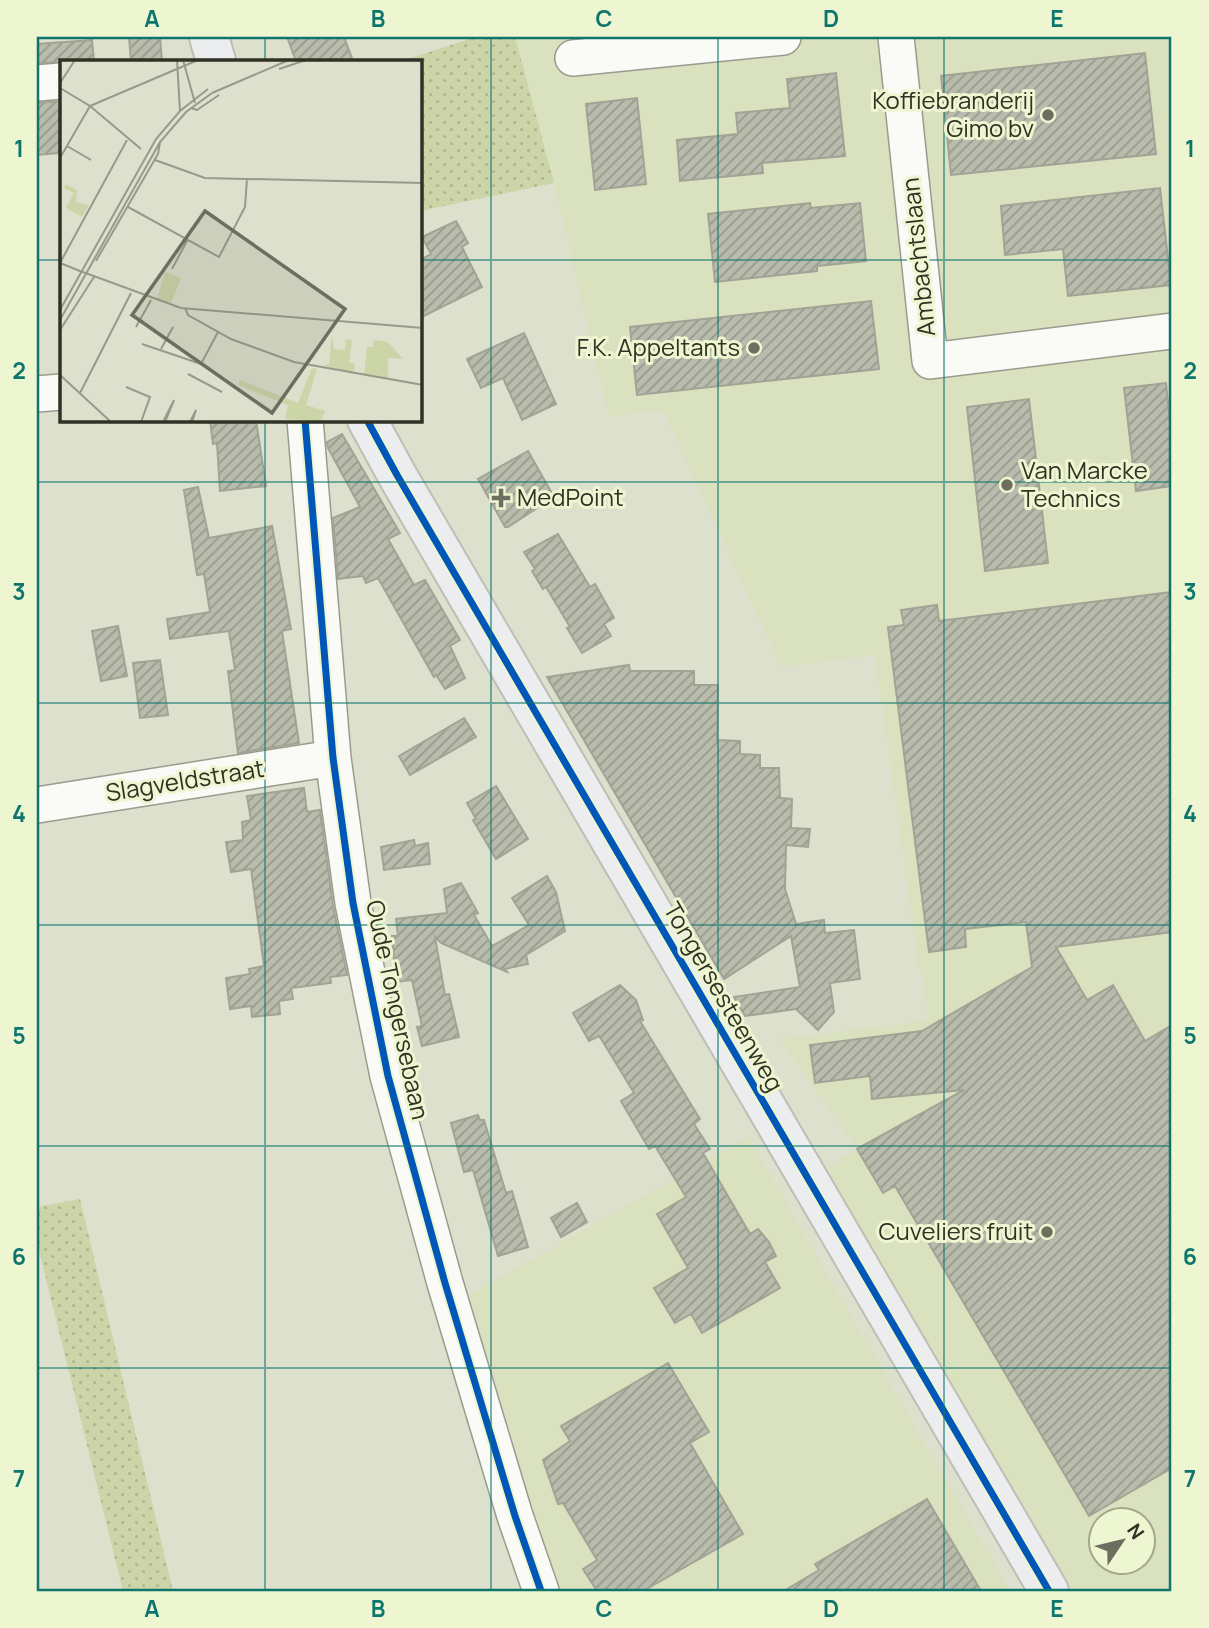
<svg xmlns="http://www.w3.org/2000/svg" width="1209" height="1628" viewBox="0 0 1209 1628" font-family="Manrope,sans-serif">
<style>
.built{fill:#dae1bf;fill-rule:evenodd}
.grass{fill:url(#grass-dots)}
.building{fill:url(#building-hatch);stroke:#a1a494;stroke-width:2}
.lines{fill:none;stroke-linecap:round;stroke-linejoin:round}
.minor-casing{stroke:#999c8d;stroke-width:38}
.major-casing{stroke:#bdbfb5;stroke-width:42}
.minor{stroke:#fafaf7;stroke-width:35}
.major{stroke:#ebedef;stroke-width:38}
.cycleway-casing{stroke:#eef6d1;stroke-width:11}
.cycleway{stroke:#0057b8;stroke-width:7}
.grid{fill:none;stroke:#0f766e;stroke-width:2;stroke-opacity:0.55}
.poi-dot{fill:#6c6f5f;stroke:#eef6d1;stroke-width:2.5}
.labels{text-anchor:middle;stroke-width:6;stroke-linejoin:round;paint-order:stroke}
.poi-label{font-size:24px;fill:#2f3224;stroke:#eef6d1;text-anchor:end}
.street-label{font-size:24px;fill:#2f3224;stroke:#eef6d1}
.inset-road{fill:none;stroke:#979a89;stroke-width:2}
.view{fill:#6c6f5f;fill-opacity:0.15;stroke:#6c6f5f;stroke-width:3.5}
.inset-edge{fill:none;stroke:#2f3224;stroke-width:3.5}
.neatline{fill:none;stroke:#0f766e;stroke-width:2.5}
.grid-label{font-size:23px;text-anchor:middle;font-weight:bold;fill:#0f766e}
</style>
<defs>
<pattern id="grass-dots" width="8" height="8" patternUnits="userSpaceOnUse" patternTransform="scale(1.75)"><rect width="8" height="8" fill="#ccd5a8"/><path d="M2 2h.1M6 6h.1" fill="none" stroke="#b0b790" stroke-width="1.8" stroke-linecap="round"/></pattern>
<pattern id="building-hatch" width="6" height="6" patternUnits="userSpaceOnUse" patternTransform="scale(1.75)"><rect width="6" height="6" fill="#b8bcac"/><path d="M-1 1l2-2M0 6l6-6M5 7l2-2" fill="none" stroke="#96998c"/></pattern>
</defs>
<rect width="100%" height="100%" fill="#dce0cc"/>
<path class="built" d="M515,37H1172V1591H1072L825,1169L857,1149L780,1039L928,1020L923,972L919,970L875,655L781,667L663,410L609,417L554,183ZM1100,1520H1142V1562H1100Z
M748,1137L1010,1591H559L469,1295Z"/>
<path class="grass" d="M476,37H515L554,183L420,211V61H401Z
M80,1199L173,1591H123L37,1242V1207Z"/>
<path class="building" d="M129,37H160L162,61H131Z
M287,37H344L353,61H296Z
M92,40L94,61L37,63V44Z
M1145,53L1156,154L951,175L941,76Z
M836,73L845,156L762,163L763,173L680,181L677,140L738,134L736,113L790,108L787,79Z
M637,98L646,184L595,190L586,104Z
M61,101L59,153L37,155V103Z
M1160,188L1171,285L1068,296L1063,249L1005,255L1001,206Z
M810,203L811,208L860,203L866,261L817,266V271L715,282L708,214Z
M456,221L468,243L462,247L482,287L420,318V260L431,254L422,237Z
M871,301L879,369L637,395L630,327Z
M524,333L556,404L522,420L503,378L481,388L467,359Z
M1166,383L1172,442V486L1136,491L1124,388Z
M1029,399L1048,563L985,571L967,407Z
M210,420H256L266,486L220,491L217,443L213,444Z
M342,434L400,533L388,539L414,585L425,580L460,640L450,646L465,678L445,689L436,675L434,677L378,578L366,583L363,576L338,579L333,518L360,507L328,448L327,442Z
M528,451L554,497L508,527H505L478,479Z
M198,487L209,538L272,526L291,629L282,631L299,743L238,753L228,671L235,670L229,631L170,639L167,619L210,612L204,574L197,575L184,490Z
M558,534L590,587L595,584L614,618L604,624L611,636L582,653L567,628L570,627L546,587L543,589L532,571L535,569L524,552Z
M1172,592V932L1056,947L1087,1000L1113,985L1145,1041L1172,1025V1468L1089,1516L895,1186L883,1193L857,1149L964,1090L872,1099L870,1076L815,1083L810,1045L922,1031L1032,967L1026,922L965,929L966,947L929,952L888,627L904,625L901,610L937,605L939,621Z
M118,626L127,676L101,681L92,631Z
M160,660L168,715L140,718L133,663Z
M629,665L630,671H694V685H718L717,740L740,741V754L760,755V768H779L780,798L792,799L791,828L810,829L808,847L786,845L785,889L796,924L824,920L825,933L854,930L860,979L830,983L834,1012L818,1030L796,1009L745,1016L734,997L800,987L791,936L724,979L547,677Z
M464,718L476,737L410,775L399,756Z
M496,786L528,839L496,859L473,820L476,819L467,803Z
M304,788L307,812L320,810L333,906L347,975L330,977L331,983L291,988L293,999L279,1001L280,1014L252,1017L251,1006L230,1009L226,978L250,974L249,969L264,966L251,869L231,872L226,842L243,840L242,822L251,820L247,796Z
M414,840L415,846L428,843L430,864L384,870L381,847Z
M547,876L556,892L565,931L526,955L528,964L505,969L507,972L441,943L435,937L445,995L449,994L459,1037L422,1046L417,1027L422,1026L412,980L396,982L392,936H398L396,919L447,913L444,889L461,883L478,913L474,915L492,946L529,925L512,898Z
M620,985L636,1000L643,1020L640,1021L700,1119L694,1124L710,1149L703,1153L750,1234L758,1229L769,1242L776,1256L765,1262L780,1288L702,1333L691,1314L675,1323L654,1288L688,1268L657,1214L686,1197L655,1146L649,1149L621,1101L634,1093L603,1042L599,1036L589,1041L573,1013Z
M478,1115L480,1120H484L506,1193L512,1191L528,1247L498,1256L473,1170L464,1172L451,1123Z
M577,1203L587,1222L561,1237L551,1218Z
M668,1363L709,1432L690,1443L743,1534L643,1591H597L583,1569L597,1560L563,1503L558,1504L543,1460L570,1441L561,1426Z
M927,1499L981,1591H784L819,1570L815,1564Z"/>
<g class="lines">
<defs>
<path id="minor" d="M896,37L930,361L1172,331
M573,58L783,37
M37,83L61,81
M37,394L61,392
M305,420L333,758L353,903L388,1076L445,1283L515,1516L541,1591
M37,805L333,758"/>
<path id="major" d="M209,37L216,61
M367,420L397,475L1049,1591"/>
</defs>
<use href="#minor" class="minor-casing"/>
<use href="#major" class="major-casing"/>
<use href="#minor" class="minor"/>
<use href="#major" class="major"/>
<defs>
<path id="cycleway" d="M305,420L333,758L353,903L388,1076L445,1283L515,1516L541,1591
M367,420L397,475L1049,1591"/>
</defs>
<use href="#cycleway" class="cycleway-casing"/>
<use href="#cycleway" class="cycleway"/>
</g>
<path class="grid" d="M265,37V61M491,37V1591M718,37V1591M944,37V1591M37,260H61M420,260H1172M265,420V1591M37,482H1172M37,703H1172M37,925H1172M37,1146H1172M37,1368H1172"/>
<g class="poi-dot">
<circle cx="1048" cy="115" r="7"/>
<circle cx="754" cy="348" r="7"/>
<circle cx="1007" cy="485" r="7"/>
<path d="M497.5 487.5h7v7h7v7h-7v7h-7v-7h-7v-7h7z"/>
<circle cx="1047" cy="1232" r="7"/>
</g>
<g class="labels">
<g class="poi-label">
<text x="1034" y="109">Koffiebranderij<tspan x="1034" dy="28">Gimo bv</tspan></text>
<text x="740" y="356">F.K. Appeltants</text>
<text x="1021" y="479" text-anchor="start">Van Marcke<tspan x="1021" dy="28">Technics</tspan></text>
<text x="517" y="506" text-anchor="start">MedPoint</text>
<text x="1033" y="1240">Cuveliers fruit</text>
</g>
<g class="street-label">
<text transform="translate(919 257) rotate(-96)" y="8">Ambachtslaan</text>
<text transform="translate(185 781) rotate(-9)" y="8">Slagveldstraat</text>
<text transform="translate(723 997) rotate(60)" y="8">Tongersesteenweg</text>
<text transform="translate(397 1010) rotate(78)" y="8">Oude Tongersebaan</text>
</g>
</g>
<g transform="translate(60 60)">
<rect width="362" height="362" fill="#dce0cc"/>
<path d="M105,212L121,218L111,243L97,239ZM314,280L328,282L343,299L328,298V319L304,316L307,287H313ZM252,308L257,309L246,345L265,351L260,362L225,359L228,345L178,325L180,320L238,343Z" fill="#ccd5a8"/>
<path d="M6,124L17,130L16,142L29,145L22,157L6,148L14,133L4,128ZM272,275L274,289L285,290L286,279L292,280L289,302L295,304L293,314L263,305L269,304Z" fill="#ccd5a8"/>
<path class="inset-road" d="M117,0L120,51M123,0L135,43M219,9L246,0M0,23L15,0M0,28L30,46L81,89M152,33L229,0M30,46L138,0M131,48L137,50L159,35M7,86L31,100M0,98L30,46M95,100L145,118L363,123M68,147L159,197L185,147L187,119M36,201L98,94L100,82M0,203L67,80M0,203L20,211M112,209L128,179M20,211L121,248L363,268M125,248L128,255L171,279L234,302L363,325M0,250L96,79L120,51L148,29M0,260L100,82L126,52L152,33M76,267L91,240M0,270L34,217M82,284L141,304L158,272M101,289L113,267M128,314L162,332M0,315L51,362M66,327L90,337L81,362M20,333L71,233M103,362L114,340L105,362M130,362L136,350L132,362"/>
<path class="view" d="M145,151L285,249L212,353L72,255Z"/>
<rect width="362" height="362" class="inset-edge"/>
</g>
<rect width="1209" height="1628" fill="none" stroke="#eef6d1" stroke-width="77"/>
<g transform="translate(1122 1541) rotate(55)"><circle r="33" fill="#eef6d1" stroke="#a2a88c" stroke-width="2"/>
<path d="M0-5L12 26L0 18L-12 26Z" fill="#6c6f5f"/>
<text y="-10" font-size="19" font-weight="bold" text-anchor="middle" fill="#2f3224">N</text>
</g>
<rect x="38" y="38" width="1132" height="1552" class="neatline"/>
<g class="grid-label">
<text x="152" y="27">A</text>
<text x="378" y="27">B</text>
<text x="604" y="27">C</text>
<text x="831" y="27">D</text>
<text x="1057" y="27">E</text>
<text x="19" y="157">1</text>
<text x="1190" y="157">1</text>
<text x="19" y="379">2</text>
<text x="1190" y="379">2</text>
<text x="19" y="600">3</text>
<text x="1190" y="600">3</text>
<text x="19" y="822">4</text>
<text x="1190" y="822">4</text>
<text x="19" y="1044">5</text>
<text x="1190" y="1044">5</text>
<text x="19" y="1265">6</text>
<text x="1190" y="1265">6</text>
<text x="19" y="1487">7</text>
<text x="1190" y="1487">7</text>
<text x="152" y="1617">A</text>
<text x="378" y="1617">B</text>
<text x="604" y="1617">C</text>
<text x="831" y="1617">D</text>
<text x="1057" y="1617">E</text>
</g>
</svg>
